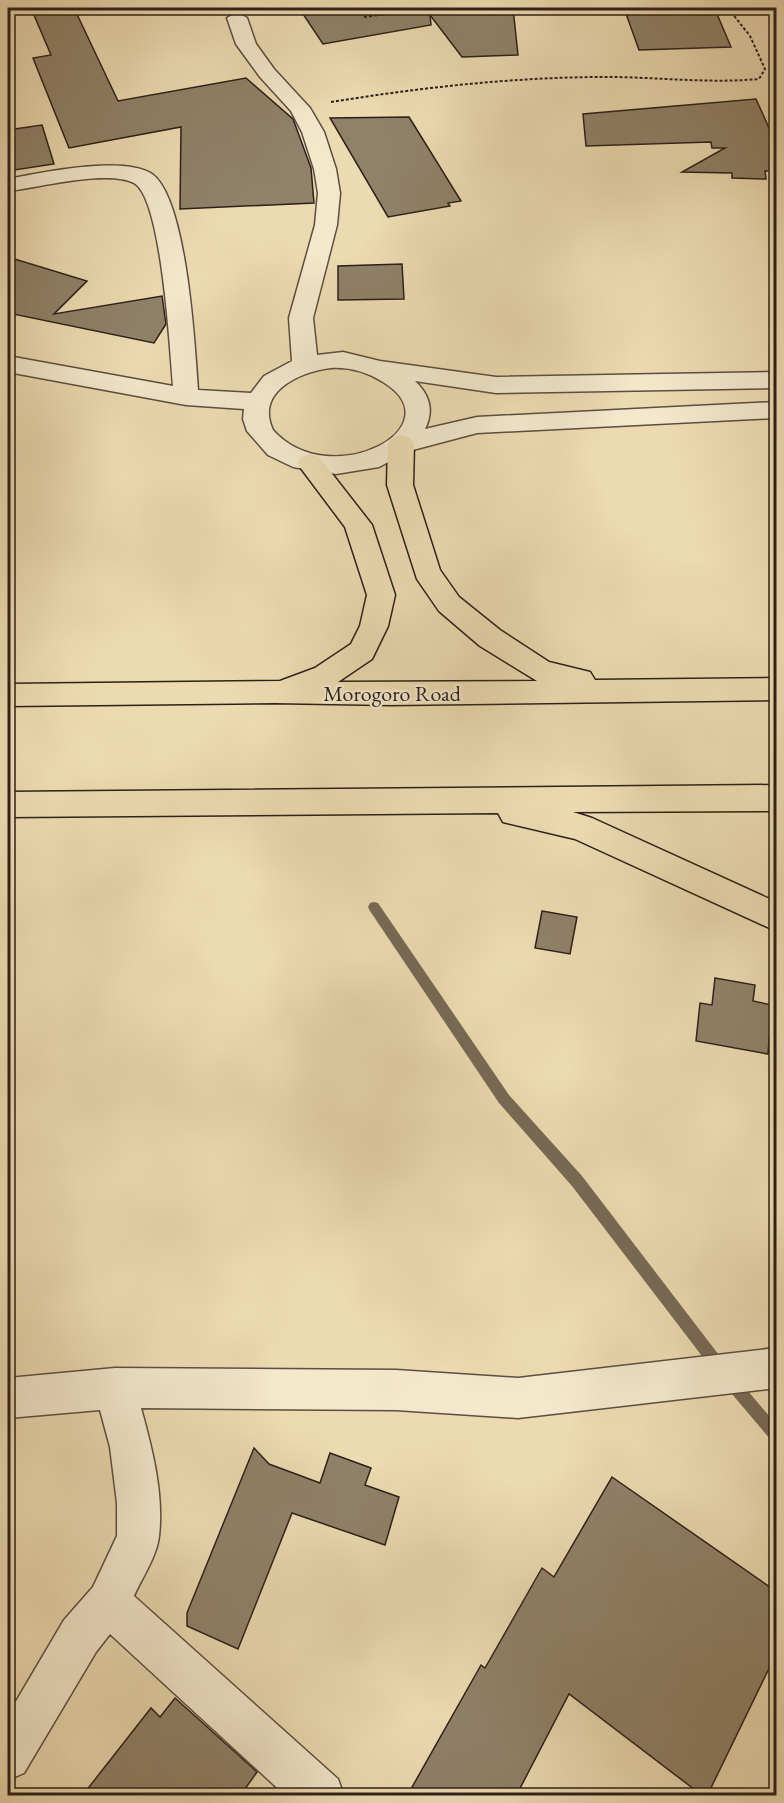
<svg xmlns="http://www.w3.org/2000/svg" width="784" height="1803" viewBox="0 0 784 1803" font-family="'EB Garamond',serif">
<style>
.lines{fill:none;stroke-linecap:round;stroke-linejoin:round}
.stream{fill:#786a56;fill-rule:evenodd}
.building{fill:#908169;stroke:#2c201a;stroke-width:1.5}
.minor-casing{stroke:#5c4e40;stroke-width:3}
.highway-casing{stroke:#2c201a;stroke-width:3}
.path{stroke:#2c201a;stroke-width:2;stroke-dasharray:3 2;stroke-linecap:butt}
.minor{fill:#f3e7cc;fill-rule:evenodd}
.highway{fill:#ecdab1;fill-rule:evenodd}
.labels{text-anchor:middle;stroke-width:4.5;stroke-linejoin:round;paint-order:stroke}
.street-label{font-size:22px;fill:#2c201a;stroke:#f3e7cc}
</style>
<rect width="100%" height="100%" fill="#ecdab1"/>
<filter id="stains"><feTurbulence type="fractalNoise" baseFrequency=".00333" numOctaves="4"/><feColorMatrix values="0 0 0 0 .2 0 0 0 0 .09 0 0 0 0 .02 0 0 0 .5 -.17"/></filter>
<radialGradient id="worn" r=".72"><stop offset=".6" stop-color="#630" stop-opacity="0"/><stop offset="1" stop-color="#630" stop-opacity=".3"/></radialGradient>
<g class="lines">
<path class="stream" d="M374,902L378,903L509,1095L582,1176L725,1363L727,1368L725,1373L720,1375L715,1373L572,1186L499,1103L370,911L368,907L370,903Z
M731,1375L736,1377L776,1424V1442L771,1440L726,1387L724,1382L726,1377Z"/>
</g>
<path class="building" d="M31,8H74L118,101L246,78L293,119L311,168L314,203L180,209L181,127L69,148L33,58L51,55Z
M299,8H513L518,55L462,57L430,15L431,25L323,44Z
M624,8H702L703,15L717,14L731,47L639,50Z
M756,99L777,146V171H765L766,179L732,178V173L682,172L725,148H712L711,142L586,146L583,114Z
M409,117L461,201L448,203L450,206L388,217L330,118Z
M42,125L54,164L8,171V130Z
M8,257L87,281L54,314L162,296L166,324L154,343L8,313Z
M402,264L404,299L338,300V266Z
M542,911L577,917L570,954L535,948Z
M715,978L755,985L753,1001L772,1005L768,1054L696,1041L700,1003L712,1005Z
M254,1448L269,1464L320,1483L330,1453L371,1468L365,1485L399,1497L385,1545L292,1513L238,1649L187,1626V1613Z
M612,1477L777,1592V1652L707,1796H703L569,1694L516,1796H407L481,1665L485,1668L542,1568L554,1577Z
M175,1698L257,1772L240,1796H82L151,1708L160,1717Z"/>
<g class="lines">
<defs>
<path id="minor" d="M237,12L247,18L256,44L274,69L310,108L324,132L336,169L340,193L337,225L313,318L317,355L343,352L380,361L496,377L776,372V388L496,393L415,381C430,395 434,411 425,429L477,417L776,402V418L477,433L409,451L379,467L336,474L293,467L268,455L247,431L243,419L244,409L186,405L8,372V356L173,386C170,352 162,198 134,183C108,169 37,188 8,191V179C40,173 123,155 152,174C187,199 195,347 198,390L251,393L264,376L292,361L289,318L315,225L318,193L314,169L302,132L291,111L260,77L236,44L227,18ZM331,368C349,367 367,372 383,382C457,427 330,494 273,430C255,391 300,372 331,368Z
M776,1348V1388L518,1418L396,1410L141,1408C152,1448 164,1494 159,1536C157,1556 142,1578 134,1596L338,1779L344,1796H286L110,1634L96,1652L24,1773L8,1780V1715L64,1620L93,1587L117,1536V1503L110,1447L100,1410L8,1418V1378L115,1368L396,1370L518,1378Z"/>
<path id="highway" d="M401,435L410,438L414,444L413,485L440,570L459,597L500,630L549,662L590,672L595,680L776,678V700L390,705L275,703L8,706V684L280,681L315,668L351,644L360,626L367,595L345,527L297,463L301,457L310,454L319,457L372,525L395,595L388,626L372,659L338,682L537,681L480,646L439,611L417,579L387,485L388,444L392,438Z
M776,785V811L573,812L592,818L776,902V931L575,839L503,822L498,813L8,817V792Z"/>
</defs>
<use href="#minor" class="minor-casing"/>
<use href="#highway" class="highway-casing"/>
<path class="path" d="M364,17L429,8
M331,102C418,88 506,78 595,77C649,76 704,84 759,79L765,69L750,36L728,8"/>
<use href="#minor" class="minor"/>
<use href="#highway" class="highway"/>
</g>
<g class="labels">
<g class="street-label">
<text x="392" y="701">Morogoro Road</text>
</g>
</g>
<rect width="784" height="1803" fill="none" stroke="#ecdab1" stroke-width="30"/>
<rect x="9" y="9" width="766" height="1785" fill="none" stroke="#2c201a" stroke-width="3"/>
<rect x="15" y="15" width="754" height="1773" fill="none" stroke="#2c201a" stroke-width="1.5"/>
<rect width="100%" height="100%" filter="url(#stains)"/>
<rect width="100%" height="100%" fill="url(#worn)"/>
</svg>
